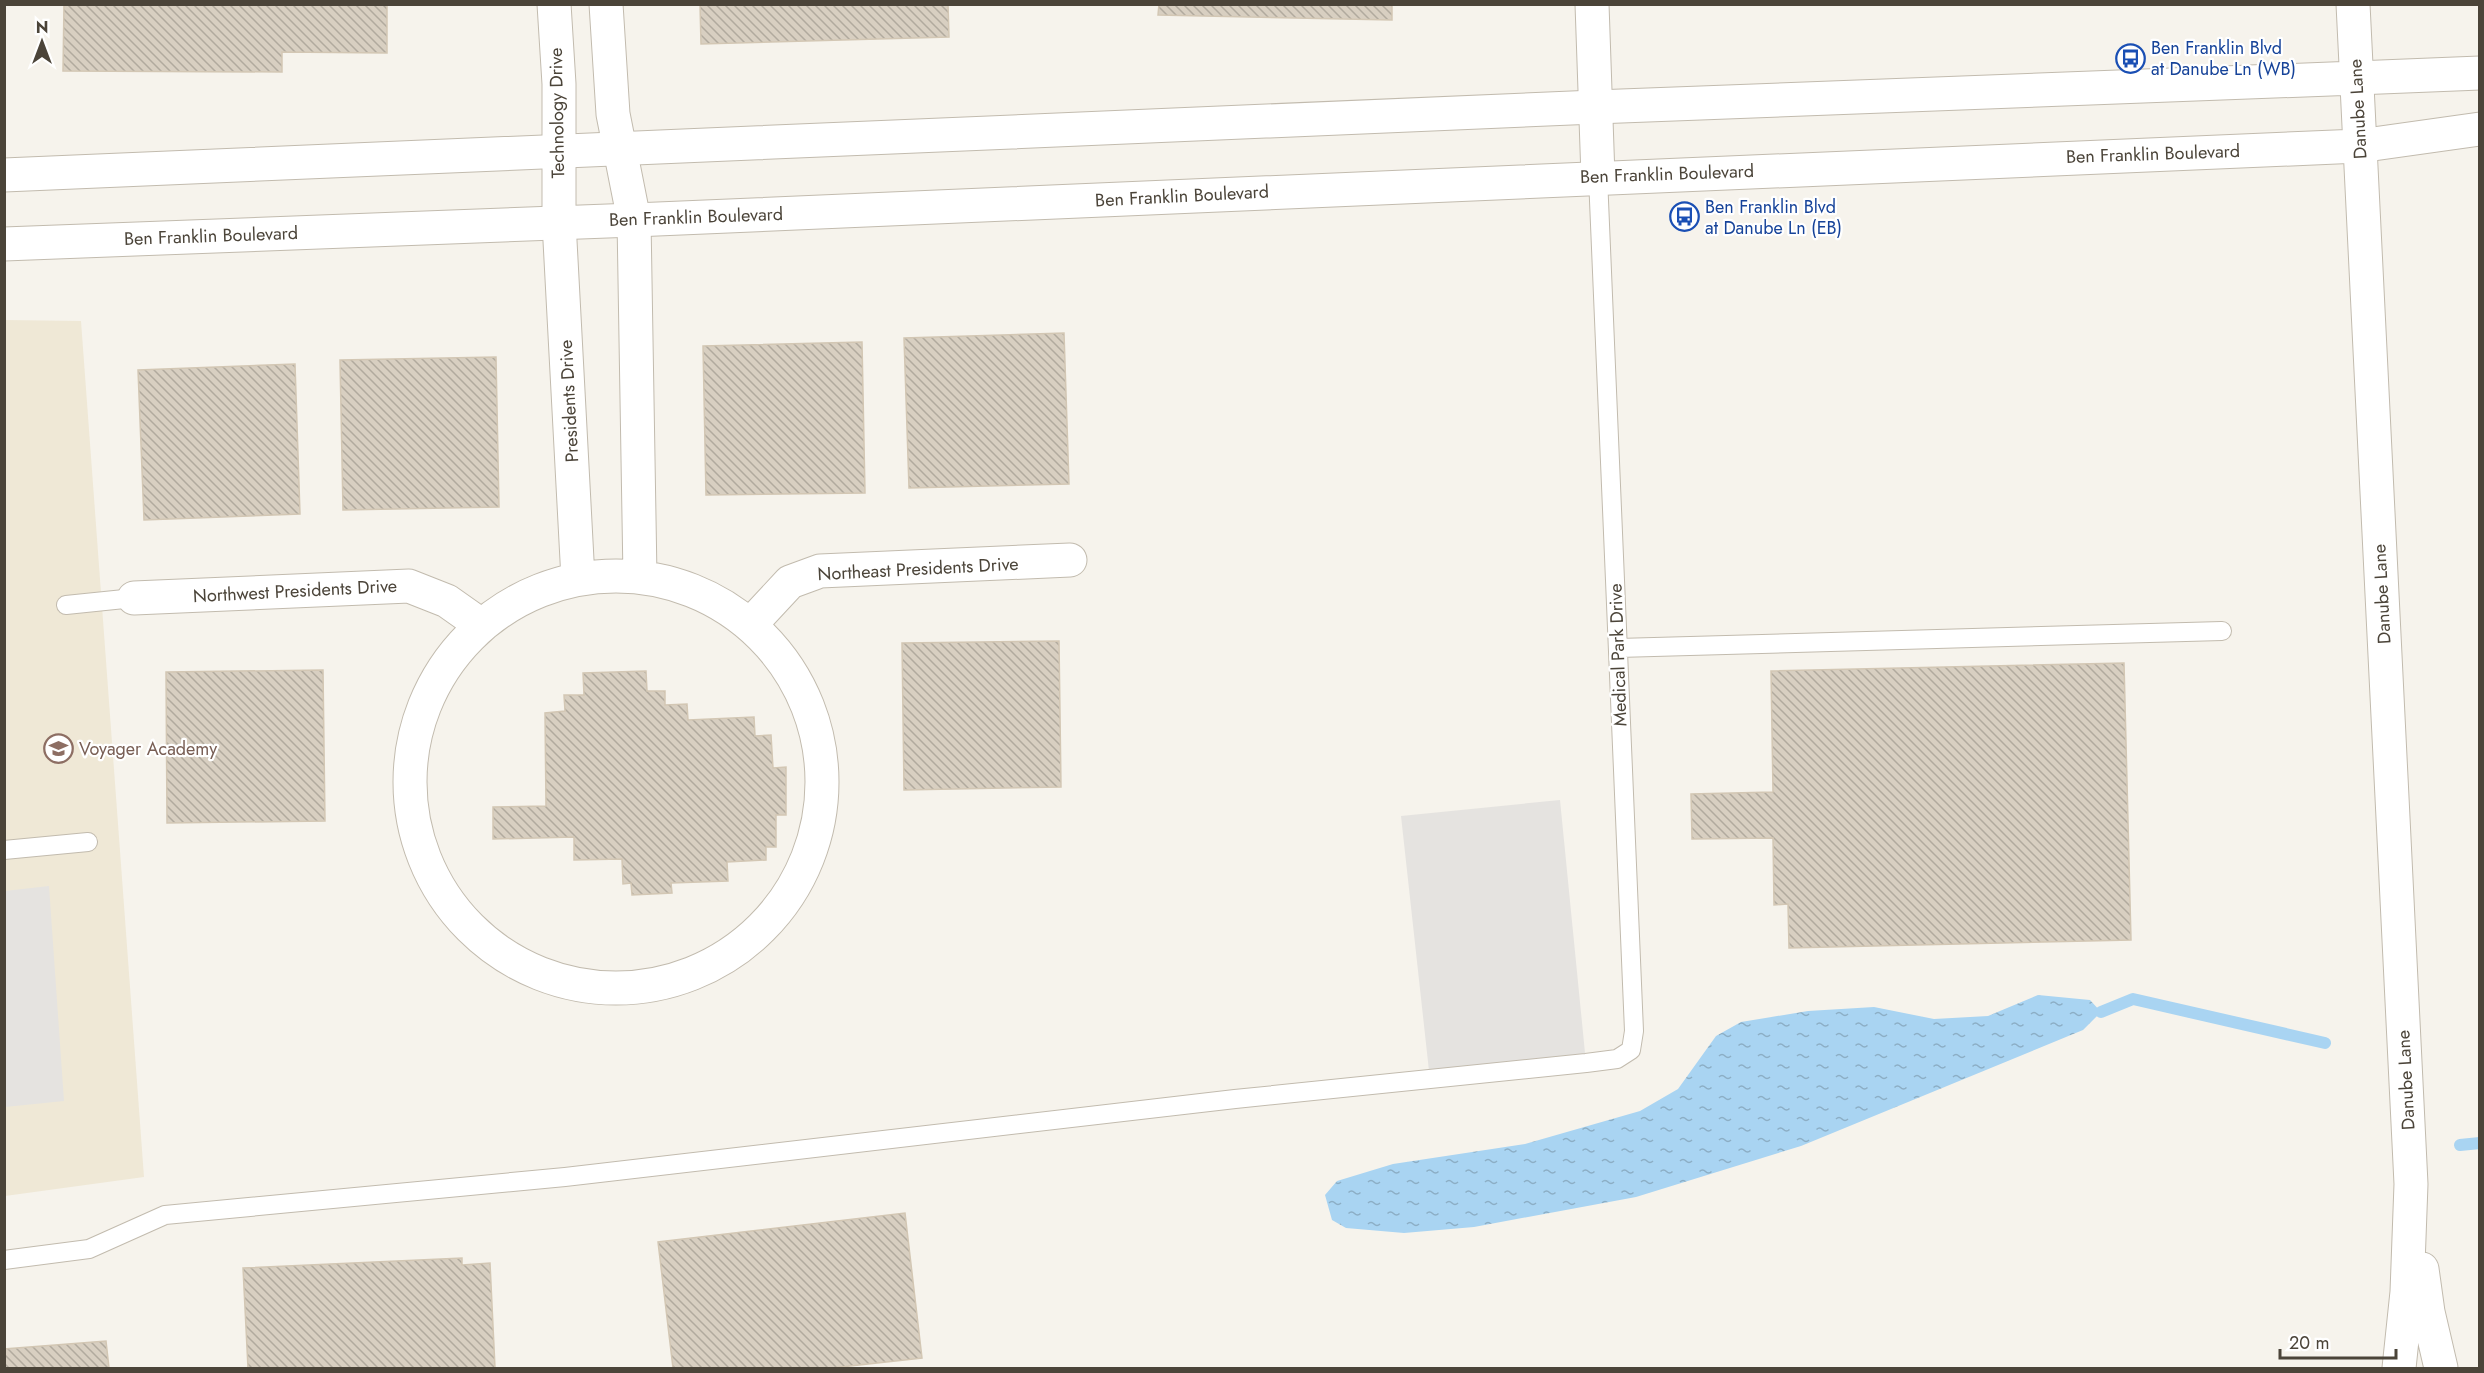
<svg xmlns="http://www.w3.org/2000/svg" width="2484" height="1373" viewBox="0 0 2484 1373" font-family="Jost,sans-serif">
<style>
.education{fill:#efe8d6}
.parking{fill:#e5e3e0}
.water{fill:url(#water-ripples)}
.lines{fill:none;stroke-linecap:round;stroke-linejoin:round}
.stream{stroke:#a9d4f2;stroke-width:12}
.building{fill:url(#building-back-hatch);stroke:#d3c7b4;stroke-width:1.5}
.service-casing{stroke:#c2bbae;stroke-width:20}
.minor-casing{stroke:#c2bbae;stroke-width:35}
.tertiary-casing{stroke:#c2bbae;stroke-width:35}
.service{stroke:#fff;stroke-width:18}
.minor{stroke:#fff;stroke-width:33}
.tertiary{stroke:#fff;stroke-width:33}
.labels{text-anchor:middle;stroke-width:4.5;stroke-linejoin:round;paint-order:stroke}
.transit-label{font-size:18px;fill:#164399;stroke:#fff;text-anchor:start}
.street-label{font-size:18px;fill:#4b4439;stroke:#fff}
.education-label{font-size:18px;fill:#785e54;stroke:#fff;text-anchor:start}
</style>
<defs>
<pattern id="water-ripples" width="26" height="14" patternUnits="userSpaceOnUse" patternTransform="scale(1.5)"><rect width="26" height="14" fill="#a9d4f2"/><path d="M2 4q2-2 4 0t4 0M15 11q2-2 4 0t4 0" fill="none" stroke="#8caec5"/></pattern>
<pattern id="building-back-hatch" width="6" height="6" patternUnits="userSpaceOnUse" patternTransform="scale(1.5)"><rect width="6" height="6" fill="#d8cfc1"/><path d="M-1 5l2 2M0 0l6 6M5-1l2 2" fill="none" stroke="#b1aa9e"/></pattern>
</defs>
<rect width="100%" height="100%" fill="#f6f3ec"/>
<path class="education" d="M4,320L81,321L144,1177L5,1196Z"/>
<path class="parking" d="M1560,800L1586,1063L1430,1080L1401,816Z
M49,886L64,1101L5,1107V891Z"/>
<path class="water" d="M2038,995L2090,1000L2101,1012L2083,1030L1801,1146L1636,1197L1474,1227L1404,1233L1346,1228L1332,1220L1325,1195L1337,1181L1393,1164L1525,1144L1640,1111L1678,1089L1716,1036L1741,1022L1808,1011L1874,1007L1934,1019L1988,1016Z"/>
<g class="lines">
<path class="stream" d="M2101,1012L2133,999L2325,1043
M2460,1145L2480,1143"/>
</g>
<path class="building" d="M64,4H387V53L282,52V72L63,71Z
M700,4H948L949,37L701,44Z
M1159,4H1392V20L1158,15Z
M1064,333L1069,484L909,488L904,338Z
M862,342L865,493L706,495L703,346Z
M496,357L499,507L343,510L340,360Z
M295,364L300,514L144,520L138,370Z
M1059,641L1061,787L904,790L902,643Z
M2124,663L2131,940L1789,948L1788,904L1774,905L1773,838L1692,839L1691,794L1773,792L1771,671Z
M323,670L325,821L167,823L166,672Z
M646,671L647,691H665V705L687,704L688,720L754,717L755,736L771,735L773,768L786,767V815H776V847H766V860L727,862L728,881L671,883L672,893L632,895L631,883L623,884L622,859L574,860V837L493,839V807L546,806L545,713L565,711L564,695H584L583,673Z
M905,1213L922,1358L832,1368H673L658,1242Z
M462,1258V1265L490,1263L495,1368H248L243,1268Z
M106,1341L109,1368H4V1349Z"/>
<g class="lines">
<defs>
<path id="service" d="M66,605L134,598
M1618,648L2222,631
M4,850L88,842
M4,1260L89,1249L165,1215L565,1177L1235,1099L1586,1063L1617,1059L1631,1050L1634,1031L1598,177"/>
<path id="minor" d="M554,4L559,84V222L578,579
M606,4L613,114L634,220L640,577
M1592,4L1598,177
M2356,78L2480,73
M2359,146L2480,129
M410 782a206 206 0 1 1 412 0a206 206 0 1 1-412 0Z
M134,598L409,586L447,601L481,625
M750,625L790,582L820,571L1070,560"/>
<path id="tertiary" d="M2353,4L2411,1184L2407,1292L2399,1368
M4,175L1595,107L2356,78
M4,244L634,220L2359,146
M2422,1269L2428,1312L2441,1368"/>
</defs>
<use href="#service" class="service-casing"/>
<use href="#minor" class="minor-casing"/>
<use href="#tertiary" class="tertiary-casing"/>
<use href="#service" class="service"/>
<use href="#minor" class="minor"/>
<use href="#tertiary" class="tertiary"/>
</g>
<defs>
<symbol id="bus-ring" viewBox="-11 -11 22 22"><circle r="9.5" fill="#fff" stroke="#1a4fb4" stroke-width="1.5"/><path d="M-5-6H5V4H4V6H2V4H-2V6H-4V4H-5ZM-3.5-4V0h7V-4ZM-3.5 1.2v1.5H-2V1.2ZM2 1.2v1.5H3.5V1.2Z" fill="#1a4fb4"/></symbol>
<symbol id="school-ring" viewBox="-11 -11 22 22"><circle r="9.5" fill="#fff" stroke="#8d6e63" stroke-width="1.5"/><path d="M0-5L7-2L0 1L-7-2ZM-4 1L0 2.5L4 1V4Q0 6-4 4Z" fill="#8d6e63"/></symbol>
</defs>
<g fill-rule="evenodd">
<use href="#bus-ring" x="2114" y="42" width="33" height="33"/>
<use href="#bus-ring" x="1668" y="200" width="33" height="33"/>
<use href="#school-ring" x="42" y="732" width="33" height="33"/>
</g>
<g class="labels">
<g class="transit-label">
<text x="2151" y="54">Ben Franklin Blvd<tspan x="2151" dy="21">at Danube Ln (WB)</tspan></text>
<text x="1705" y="213">Ben Franklin Blvd<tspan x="1705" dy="21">at Danube Ln (EB)</tspan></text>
</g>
<g class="street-label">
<text transform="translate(2358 109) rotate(-93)" y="6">Danube Lane</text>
<text transform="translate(557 113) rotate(-91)" y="6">Technology Drive</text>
<text transform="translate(2153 154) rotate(-2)" y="6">Ben Franklin Boulevard</text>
<text transform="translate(1667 174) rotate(-2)" y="6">Ben Franklin Boulevard</text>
<text transform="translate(1182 196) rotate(-3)" y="6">Ben Franklin Boulevard</text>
<text transform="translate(696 217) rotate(-2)" y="6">Ben Franklin Boulevard</text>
<text transform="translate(211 236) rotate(-2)" y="6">Ben Franklin Boulevard</text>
<text transform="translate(569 401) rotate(-93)" y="6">Presidents Drive</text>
<text transform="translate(918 569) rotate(-3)" y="6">Northeast Presidents Drive</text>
<text transform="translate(295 591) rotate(-3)" y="6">Northwest Presidents Drive</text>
<text transform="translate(2382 594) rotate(-93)" y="6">Danube Lane</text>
<text transform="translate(1618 655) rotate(-92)" y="6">Medical Park Drive</text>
<text transform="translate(2406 1080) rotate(-93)" y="6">Danube Lane</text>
</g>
<g class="education-label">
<text x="79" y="755">Voyager Academy</text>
</g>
</g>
<rect width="2484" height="1373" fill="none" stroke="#4b4439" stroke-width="12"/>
<g transform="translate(42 42)" stroke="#ffffff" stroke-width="4.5" paint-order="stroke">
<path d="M0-4.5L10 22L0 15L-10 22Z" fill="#4b4439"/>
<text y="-9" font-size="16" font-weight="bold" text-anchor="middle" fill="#4b4439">N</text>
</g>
<path d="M2280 1349v9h116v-9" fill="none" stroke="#4b4439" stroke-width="3"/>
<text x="2289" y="1349" font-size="18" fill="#4b4439" stroke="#ffffff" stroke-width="4.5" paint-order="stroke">20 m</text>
</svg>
